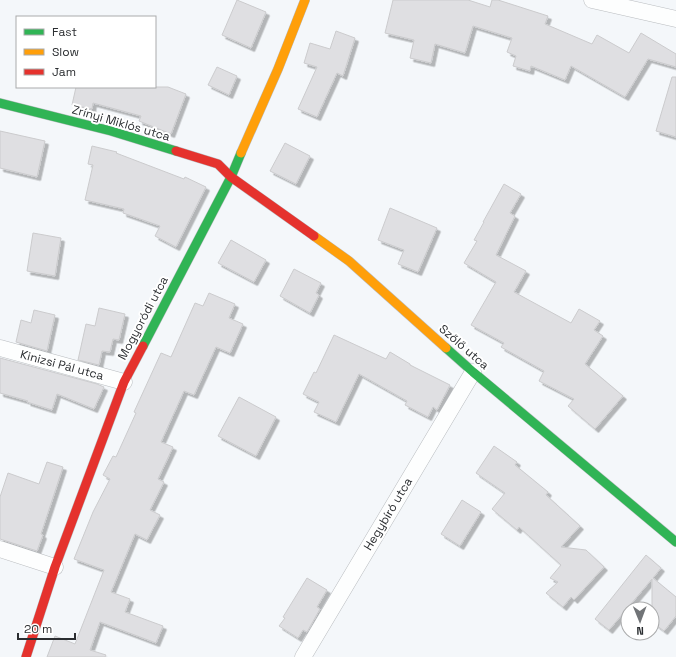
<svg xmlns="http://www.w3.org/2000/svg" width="676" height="657" viewBox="0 0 676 657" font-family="'Space Grotesk',sans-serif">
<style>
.building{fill:#dfdfe2;stroke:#cbcbcd;filter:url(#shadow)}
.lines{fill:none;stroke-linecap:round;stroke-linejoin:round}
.street-casing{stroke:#babdc0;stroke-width:17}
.fast-casing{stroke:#babdc0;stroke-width:10}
.slow-casing{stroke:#babdc0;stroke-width:10}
.jam-casing{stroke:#babdc0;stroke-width:10}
.street{stroke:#fdfefe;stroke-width:16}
.fast{stroke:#30b455;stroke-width:9}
.slow{stroke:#ff9f0a;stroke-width:9}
.jam{stroke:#e5322d;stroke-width:9}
.labels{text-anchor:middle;stroke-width:4;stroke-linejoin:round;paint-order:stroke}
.street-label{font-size:12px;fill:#2a2d30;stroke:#fff}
</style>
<defs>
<filter id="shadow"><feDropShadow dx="3.5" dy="3.5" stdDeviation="0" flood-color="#0004"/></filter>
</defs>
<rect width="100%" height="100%" fill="#f4f7fa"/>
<path class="building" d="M237,0L266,12L251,48L222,35Z
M393,0H468L490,7L492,0H498L548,16L545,24L592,44L597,35L629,53L641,33L676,54V67L648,59L625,97L571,66L565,80L531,66L530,71L513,66L516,56L507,52L512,38L473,26L465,53L435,44L431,63L410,58L414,40L385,33Z
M336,31L355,38L343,76L337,73L317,117L298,109L317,67L304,63L310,43L330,49Z
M217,67L237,76L229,95L208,85Z
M672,77H676V137L656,131Z
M76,87H168L186,94L171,134L139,121L141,116L93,103L92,109L72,105Z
M0,131L45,141L37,177L0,168Z
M285,143L310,156L296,184L270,171Z
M92,146L117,152L116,153L184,179L185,177L206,187L176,247L155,236L160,226L123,213L124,209L85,200L93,165L88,164Z
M504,184L521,194L510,213L515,216L496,255L526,271L514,292L571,323L579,309L600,321L594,330L603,336L585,364L623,396L595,429L568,406L574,399L539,381L544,371L501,347L504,343L471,325L496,282L464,263L477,241L474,240L484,222H483Z
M390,208L437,228L418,272L398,264L404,250L378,240Z
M33,233L61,238L55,276L27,271Z
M231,240L266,260L254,282L218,263Z
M294,269L321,283L316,293L319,295L310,313L280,296Z
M209,293L235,304L229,318L243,324L230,353L216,347L194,395L184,391L161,442L173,447L158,479L164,482L150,510L160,515L147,540L135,534L111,592L130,599L125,612L163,626L156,643L100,622L90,650L106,655L105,657H47L55,636L75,644L104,570L74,559L93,512L110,479L103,475L113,456L116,457L136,413L134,412L161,353L171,357L195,303L203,306Z
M99,308L125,314L119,340L113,339L110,352L102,351L99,365L78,360L86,324L95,326Z
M34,310L55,315L47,351L16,342L21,320L31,323Z
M334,335L386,359L390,352L410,364V365L450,385L437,410L433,407L428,417L405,405L407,401L359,374L336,422L314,412L319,402L303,394L314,372L316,373Z
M0,358L97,384L104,387L94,409L57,394L52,410L27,402L28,401L0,393Z
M239,397L276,417L256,456L218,436Z
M494,446L517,462L515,465L548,492L546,495L580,526L561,547L586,550L604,567L574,600L571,597L563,607L546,593L558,582L550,578L561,565L519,527L517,530L492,509L505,493L476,473Z
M47,462L63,467L41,534L43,535L37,551L0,539V497L8,473L39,484Z
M462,500L481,512L460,546L441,534Z
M646,555L661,568L653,578L676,597V616L664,631L652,622V579L609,630L595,619Z
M307,578L327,590L317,607L320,609L307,632L303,630L298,638L279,626L285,618L283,617Z"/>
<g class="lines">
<defs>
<path id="street" d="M592,0L676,19
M0,348L124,382
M0,549L55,567
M303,657L473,372"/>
<path id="fast" d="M0,103L111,131L176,151
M143,346L231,177L241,153
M446,348L473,372L676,542"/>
<path id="slow" d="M241,153L278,69L305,0
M314,236L349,261L446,348"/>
<path id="jam" d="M176,151L218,164L231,177L314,236
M26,657L55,567L124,382L143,346"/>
</defs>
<use href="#street" class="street-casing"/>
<use href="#fast" class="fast-casing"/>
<use href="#slow" class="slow-casing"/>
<use href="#jam" class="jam-casing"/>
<use href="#street" class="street"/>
<use href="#fast" class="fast"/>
<use href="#slow" class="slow"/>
<use href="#jam" class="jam"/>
</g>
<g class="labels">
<g class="street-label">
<text transform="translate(121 123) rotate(16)" y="4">Zrínyi Miklós utca</text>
<text transform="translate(143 318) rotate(-62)" y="4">Mogyoródi utca</text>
<text transform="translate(464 347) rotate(41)" y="4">Szőlő utca</text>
<text transform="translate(62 365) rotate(15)" y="4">Kinizsi Pál utca</text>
<text transform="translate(388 514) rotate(-59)" y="4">Hegybíró utca</text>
</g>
</g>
<rect x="16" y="16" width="140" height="72" fill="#ffffff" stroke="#aaabac"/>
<rect x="24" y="29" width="20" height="6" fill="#30b455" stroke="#aaabac"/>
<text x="52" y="36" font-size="12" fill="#2a2d30">Fast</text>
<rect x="24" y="49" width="20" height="6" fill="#ff9f0a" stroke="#aaabac"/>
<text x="52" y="56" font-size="12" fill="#2a2d30">Slow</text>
<rect x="24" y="69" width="20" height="6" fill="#e5322d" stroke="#aaabac"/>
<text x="52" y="76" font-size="12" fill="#2a2d30">Jam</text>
<g transform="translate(640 621) rotate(179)"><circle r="19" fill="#ffffff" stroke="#aaabac"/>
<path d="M0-3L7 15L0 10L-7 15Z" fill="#717477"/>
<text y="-6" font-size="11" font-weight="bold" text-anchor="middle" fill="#2a2d30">N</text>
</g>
<path d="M18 633v6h57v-6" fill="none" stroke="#2a2d30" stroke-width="2"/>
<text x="24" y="633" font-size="12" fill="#2a2d30" stroke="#ffffff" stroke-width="3" paint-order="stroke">20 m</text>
</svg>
